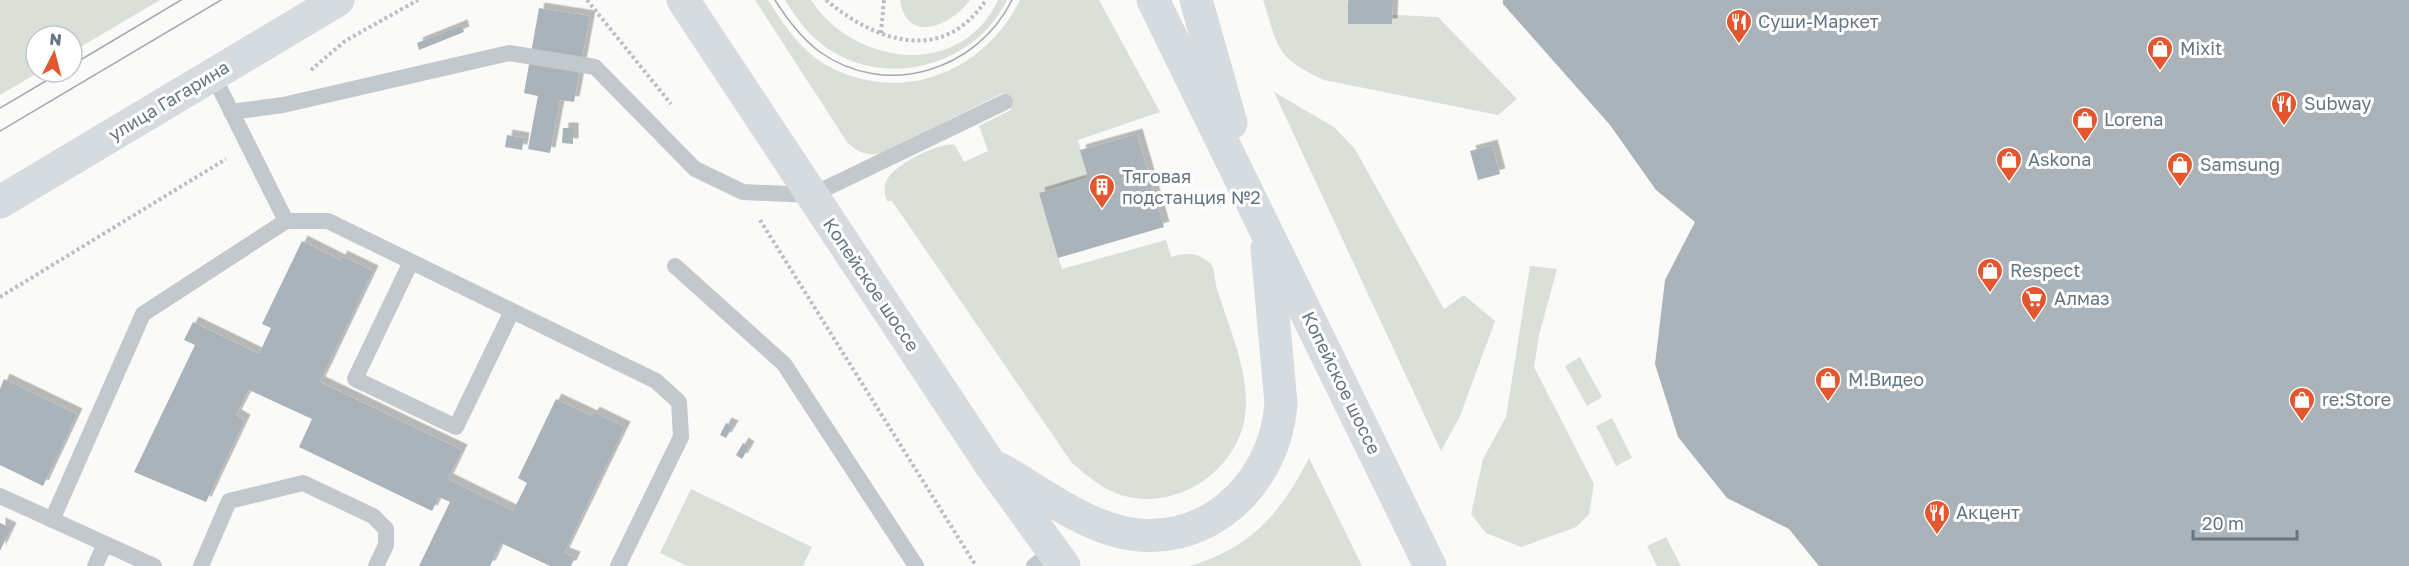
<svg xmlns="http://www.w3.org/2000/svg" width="2409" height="566" viewBox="0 0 2409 566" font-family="'Golos Text',sans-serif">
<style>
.green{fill:#dadfd7}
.building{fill:#aab3b9;filter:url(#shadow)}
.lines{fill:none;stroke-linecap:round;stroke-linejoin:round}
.path{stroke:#bbbfc2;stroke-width:4;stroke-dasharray:3 3;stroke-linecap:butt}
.lane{stroke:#c3c8cc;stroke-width:16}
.secondary{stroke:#d6dbdf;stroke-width:33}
.primary{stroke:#d6dbdf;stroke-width:33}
.tram{stroke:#a2aab0;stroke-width:1.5}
.labels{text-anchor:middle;stroke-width:6;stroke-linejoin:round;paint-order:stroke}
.poi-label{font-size:18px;fill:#657683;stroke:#fff;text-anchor:start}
.street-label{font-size:18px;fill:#657683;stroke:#fff}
</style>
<defs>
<filter id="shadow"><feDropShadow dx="5.5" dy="-5.5" stdDeviation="0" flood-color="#0004"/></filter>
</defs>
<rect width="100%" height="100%" fill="#fafaf8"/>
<path class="green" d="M0,0H160L72,52V36H36V72H39L0,95Z
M755,0H768C784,25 803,54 830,67C903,105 985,71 1020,0H1099L1160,112L1078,140L1088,178L1039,193L1062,269L1166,240L1171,257C1188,252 1199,252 1212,265C1215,272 1214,279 1217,289C1229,328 1251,375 1245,417C1236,472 1176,512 1121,495C1102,489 1088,476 1072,463L892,201H887C885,195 883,189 886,182C891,166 940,141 955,145L964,162L988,151L979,126L1011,110L1003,93L882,153C869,157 856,152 847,142Z
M785,0H811C854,66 961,80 998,0H1007C977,62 895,88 835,53C813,41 798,21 785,0Z
M900,0H970C951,26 907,45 900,0Z
M1263,0H1347L1352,13L1438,17L1517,99L1498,115L1324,80C1275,57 1279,49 1263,0Z
M1274,92L1334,127L1355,149L1444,309L1464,295L1495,321L1460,416L1441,451Z
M1530,266L1557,269L1539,335L1534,367L1594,484L1589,514L1576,527L1521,547L1486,533L1471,514L1483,459L1506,417Z
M1580,357L1602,397L1587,406L1565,366Z
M1612,418L1632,458L1616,466L1596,426Z
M1309,458L1362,566H1189C1251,548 1281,513 1309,458Z
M691,489L812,547L803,566H687L660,553Z
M1666,537L1681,566H1657L1647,546Z"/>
<path class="building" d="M1348,0H1393L1392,24H1348Z
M1503,0H2409V566H1819L1789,529L1727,498L1678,437L1655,364L1665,280L1695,222L1656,190L1610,125L1503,4Z
M539,8L590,16L574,102L560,100L550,153L528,149L538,96L524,93Z
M462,25L464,32L419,50L417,43Z
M563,128H573V144L562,143Z
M1137,134L1164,227L1058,258L1039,193L1088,178L1080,150Z
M507,135L524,138L522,150L505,147Z
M1492,145L1500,174L1478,180L1470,151Z
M302,241L340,260L342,256L373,271L320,382L462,450L448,479L513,511L527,483L518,478L556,399L592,416L594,412L625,427L564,553L575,557L571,566H550L501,543L490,566H419L450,502L439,497L432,511L299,447L312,419L249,390L236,415L245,420L206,502L134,472L195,345L184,340L193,322L259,354L271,328L262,324Z
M4,379L77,414L43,486L0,465V389Z
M726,423L733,426L726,438L720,435Z
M743,443L749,447L742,459L736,455Z
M0,523L11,528L0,551Z"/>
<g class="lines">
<path class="path" d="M587,0L671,104
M826,0C876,42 943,65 986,0
M881,33L884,0
M311,70L345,41L418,0
M760,220L976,566
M0,297L226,159"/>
<path class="lane" d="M213,75L286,221
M231,112L283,105L509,53L595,67L695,169L743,192L812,195L1005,102
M411,262L355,379L456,427L512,311
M675,266L784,364L916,566
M0,496L154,566
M52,520L143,314L286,221H328L656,381L679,402L681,437L618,566
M95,566L105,544
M201,566L229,501L303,483L373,516L386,529V545L376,566
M1034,566L1054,551"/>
<path class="secondary" d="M0,202L338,0"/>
<path class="primary" d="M683,0L990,464L1064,566
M1153,0L1430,566
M1196,0L1231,123
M1000,469C1037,490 1076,520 1117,531C1202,554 1275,486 1281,404L1267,248"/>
<path class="tram" d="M775,0C787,19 801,38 820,52C886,99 977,71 1012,0
M72,65L181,0
M0,108L61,72
M0,131L221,0"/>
</g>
<defs>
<symbol id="restaurant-pin" viewBox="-11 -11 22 30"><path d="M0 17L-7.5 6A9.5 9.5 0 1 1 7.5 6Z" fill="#e4572e" stroke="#fff"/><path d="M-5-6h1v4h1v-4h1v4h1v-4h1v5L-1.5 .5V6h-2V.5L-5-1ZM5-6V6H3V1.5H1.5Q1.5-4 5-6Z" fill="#fff"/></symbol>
<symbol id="shop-pin" viewBox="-11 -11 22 30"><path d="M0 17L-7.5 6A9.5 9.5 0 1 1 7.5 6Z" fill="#e4572e" stroke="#fff"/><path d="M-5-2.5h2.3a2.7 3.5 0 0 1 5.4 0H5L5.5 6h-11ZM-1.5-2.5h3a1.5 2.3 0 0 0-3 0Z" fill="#fff"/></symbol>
<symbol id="building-pin" viewBox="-11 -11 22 30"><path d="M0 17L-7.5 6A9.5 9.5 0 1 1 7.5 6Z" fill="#e4572e" stroke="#fff"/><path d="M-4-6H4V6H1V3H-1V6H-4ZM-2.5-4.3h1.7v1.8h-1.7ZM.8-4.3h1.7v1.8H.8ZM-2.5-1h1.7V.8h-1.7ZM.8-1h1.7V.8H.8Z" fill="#fff"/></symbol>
<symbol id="supermarket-pin" viewBox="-11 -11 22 30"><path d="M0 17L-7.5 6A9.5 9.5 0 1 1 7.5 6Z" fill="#e4572e" stroke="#fff"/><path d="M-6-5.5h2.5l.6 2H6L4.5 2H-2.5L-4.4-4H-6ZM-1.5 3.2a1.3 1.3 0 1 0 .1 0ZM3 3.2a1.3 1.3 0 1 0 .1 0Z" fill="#fff"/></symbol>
</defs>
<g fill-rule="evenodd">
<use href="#restaurant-pin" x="1724" y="7" width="30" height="40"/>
<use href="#shop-pin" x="2145" y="34" width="30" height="40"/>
<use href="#restaurant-pin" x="2269" y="89" width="30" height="40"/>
<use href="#shop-pin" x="2070" y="105" width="30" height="40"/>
<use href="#shop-pin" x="1994" y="145" width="30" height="40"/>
<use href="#shop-pin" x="2165" y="150" width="30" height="40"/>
<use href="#building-pin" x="1087" y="172" width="30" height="40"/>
<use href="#shop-pin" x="1975" y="256" width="30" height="40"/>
<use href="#supermarket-pin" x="2019" y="284" width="30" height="40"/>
<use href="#shop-pin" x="1813" y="365" width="30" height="40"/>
<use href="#shop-pin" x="2287" y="385" width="30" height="40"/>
<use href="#restaurant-pin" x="1922" y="498" width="30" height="40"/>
</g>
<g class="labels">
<g class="poi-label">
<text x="1758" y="28">Суши-Маркет</text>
<text x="2180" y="55">Mixit</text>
<text x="2304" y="110">Subway</text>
<text x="2104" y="126">Lorena</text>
<text x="2028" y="166">Askona</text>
<text x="2200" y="171">Samsung</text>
<text x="1122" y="183">Тяговая<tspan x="1122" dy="21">подстанция №2</tspan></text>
<text x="2010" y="277">Respect</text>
<text x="2054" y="305">Алмаз</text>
<text x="1848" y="386">М.Видео</text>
<text x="2322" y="406">re:Store</text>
<text x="1956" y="519">Акцент</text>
</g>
<g class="street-label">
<text transform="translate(169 101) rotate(-31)" y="6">улица Гагарина</text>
<text transform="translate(871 285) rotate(56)" y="6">Копейское шоссе</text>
<text transform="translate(1341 383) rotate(64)" y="6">Копейское шоссе</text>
</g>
</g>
<g transform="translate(54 54) rotate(6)"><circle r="28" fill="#ffffff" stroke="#c1c8cd" stroke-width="1.5"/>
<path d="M0-4.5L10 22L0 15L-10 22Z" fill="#e4572e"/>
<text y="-9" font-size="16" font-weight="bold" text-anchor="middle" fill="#657683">N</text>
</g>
<path d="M2193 530v9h104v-9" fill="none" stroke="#657683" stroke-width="3"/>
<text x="2202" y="530" font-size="18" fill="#657683" stroke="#ffffff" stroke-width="4.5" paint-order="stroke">20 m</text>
</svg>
